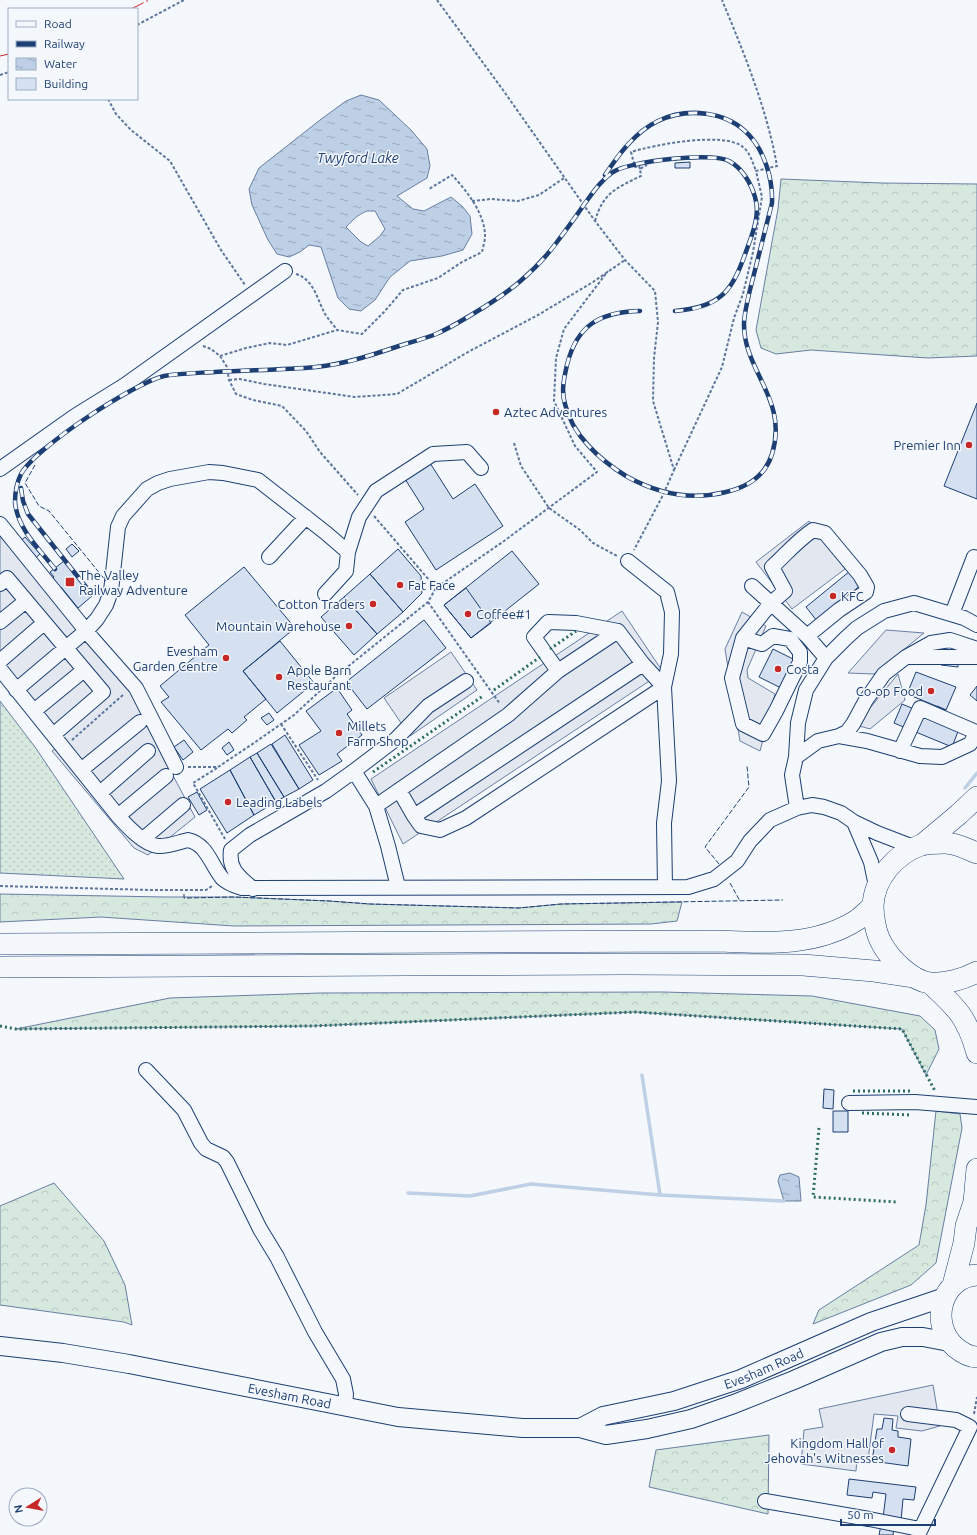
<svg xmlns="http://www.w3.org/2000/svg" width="977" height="1535" viewBox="0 0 977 1535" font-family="Ubuntu,sans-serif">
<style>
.grass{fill:url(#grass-dots);stroke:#687fa3}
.forest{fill:url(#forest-crowns);stroke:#687fa3}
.parking{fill:#e3e8f0;stroke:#687fa3}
.water{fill:url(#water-ripples);stroke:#687fa3;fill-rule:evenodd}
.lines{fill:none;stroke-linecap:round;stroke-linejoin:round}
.stream{stroke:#bed0e5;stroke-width:3.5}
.building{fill:#d5e0f0;stroke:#1d3f73}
.minor-casing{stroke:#1d3f73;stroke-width:16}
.major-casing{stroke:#1d3f73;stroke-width:20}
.highway-casing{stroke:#1d3f73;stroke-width:22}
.path{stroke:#5e769c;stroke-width:2;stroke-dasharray:3 2;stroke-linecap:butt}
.minor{stroke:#f4f7fb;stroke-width:14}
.major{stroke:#f4f7fb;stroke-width:18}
.highway{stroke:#f4f7fb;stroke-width:21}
.rail-casing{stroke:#1d3f73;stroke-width:4.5}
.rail{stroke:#f4f7fb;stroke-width:3;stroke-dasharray:9;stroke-linecap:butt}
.hedge{stroke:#2c6c60;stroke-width:3;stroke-dasharray:2 3;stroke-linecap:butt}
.fence{stroke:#1d3f73;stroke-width:1;stroke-dasharray:5 2;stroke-linecap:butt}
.power{stroke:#c62828;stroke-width:1;stroke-dasharray:14 3 2 3;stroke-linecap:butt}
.poi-dot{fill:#c62828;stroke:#f4f7fb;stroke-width:1.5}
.labels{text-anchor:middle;stroke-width:3;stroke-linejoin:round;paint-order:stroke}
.poi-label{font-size:13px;fill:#1d3f73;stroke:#f4f7fb;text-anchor:start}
.street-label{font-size:13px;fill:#1d3f73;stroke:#f4f7fb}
.water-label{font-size:14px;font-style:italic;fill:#1d3f73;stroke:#f4f7fb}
</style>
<defs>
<pattern id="grass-dots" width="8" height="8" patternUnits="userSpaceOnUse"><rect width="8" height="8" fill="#d7e8df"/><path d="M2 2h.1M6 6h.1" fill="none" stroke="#b8c8c3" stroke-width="1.8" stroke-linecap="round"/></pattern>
<pattern id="forest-crowns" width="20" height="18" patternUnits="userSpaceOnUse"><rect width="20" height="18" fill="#d7e8df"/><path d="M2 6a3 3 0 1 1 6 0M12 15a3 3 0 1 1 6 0" fill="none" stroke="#b8c8c3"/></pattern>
<pattern id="water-ripples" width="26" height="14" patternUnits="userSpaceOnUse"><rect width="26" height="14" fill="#bed0e5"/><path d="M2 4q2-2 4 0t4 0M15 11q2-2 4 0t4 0" fill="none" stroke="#9aaabe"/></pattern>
</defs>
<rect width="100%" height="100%" fill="#f4f7fb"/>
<path class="grass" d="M0,701L35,747L124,879L0,873Z"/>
<path class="forest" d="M781,179L881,183L977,184V356L928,358L811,350L776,354L761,348L756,330L778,209Z
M0,894L165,897H234L329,901L370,904L519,908L561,904L682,902L677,921L651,924L234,926L101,917L0,922Z
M663,992L812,996L920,1016L935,1030L939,1049L926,1075L902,1029L635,1012L312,1026L16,1029L170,998L320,993Z
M936,1111L960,1114L962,1128L936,1263L911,1285L813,1324L819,1310L919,1245L926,1205Z
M54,1183L104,1241L125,1285L132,1325L124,1322L0,1305V1206Z
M769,1435L768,1514L649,1487L656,1450Z"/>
<path class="parking" d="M809,521L845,569L792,609L756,562Z
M0,536L130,689L170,770L195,817L148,855L134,848L52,751L57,748L0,679Z
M622,611L663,672L403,844L371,779Z
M742,612L766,626L747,670L748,678L775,694L760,751L740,741L725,649Z
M886,630L924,633L874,674L848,673Z
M451,652L477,690L410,736L384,698Z
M898,674L905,700L870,729L856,725Z
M933,1385L940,1426L922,1431L896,1428L898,1416L874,1414L868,1460L857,1459L856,1471L801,1464L804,1430L823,1427L819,1409Z"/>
<path class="water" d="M361,95L379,100L411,130L427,149L430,166L427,178L397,196L413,209L424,211L451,197L462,206L470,216L472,234L463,250L442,256L410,261L390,277L375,300L361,311L349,309L338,298L321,247L309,245L300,252L289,257L277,254L268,240L252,205L249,189L259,168L320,120L346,101ZM367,211H375L385,229L380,236L368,246L361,242L346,227C353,220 357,215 367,211Z
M790,1173L799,1177L801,1201H784L778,1181L780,1175Z"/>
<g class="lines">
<path class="stream" d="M965,788L977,773
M642,1075L660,1195
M408,1193L470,1196L531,1184L660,1195L784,1201"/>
</g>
<path class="building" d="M690,162V168H675V163Z
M977,403V499L944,486Z
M430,463L453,499L475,484L503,526L436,570L405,522L424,509L405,479Z
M25,537L40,554L33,560L18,543Z
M72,544L79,551L72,557L66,549Z
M398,549L421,576L422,593L403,612L370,574Z
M512,551L539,584L471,638L444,605Z
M64,561L92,596L78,608L61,587L56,591L48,582L54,577L50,572Z
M244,567L295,628L243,671L266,699L244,717L247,720L232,733L228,729L201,750L161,702L169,697L160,686L209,645L185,615Z
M850,571L861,585L817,621L806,607Z
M370,574L403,612L377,634L344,597Z
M466,588L491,623L471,638L444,605Z
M344,597L377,634L354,655L321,617Z
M424,620L446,648L367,709L346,682Z
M280,641L314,683L277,713L243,671Z
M941,647H958V667L941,665Z
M773,649L797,661L783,689L759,677Z
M916,672L956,687L946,710L907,694Z
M977,686V701L970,695Z
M337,688L352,710L347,714L362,735L337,754L342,761L319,775L299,745L321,731L306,711Z
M902,704L933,717L937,706L946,710L941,722L959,729L952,747L894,723Z
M269,713L274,720L267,725L261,718Z
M285,735L313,780L299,789L272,744Z
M184,740L193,752L183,760L174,747Z
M229,742L234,750L227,755L222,748Z
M271,744L299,789L284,797L257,753Z
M257,753L284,797L276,802L250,757Z
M250,757L276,802L254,815L230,770Z
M230,770L254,815L227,833L200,789Z
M197,792L207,810L199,815L188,797Z
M824,1089L834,1090L833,1109L823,1108Z
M833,1111H848V1132H833Z
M884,1418L893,1419L892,1430L898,1431V1437L911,1439L908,1466L872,1461L877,1429H882Z
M849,1479L916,1487L914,1500L903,1499L901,1521L883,1518L886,1494L873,1492L872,1498L847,1495Z
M881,1525L894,1527L893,1535H879Z"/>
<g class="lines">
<defs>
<path id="minor" d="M0,469L75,416L125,385L285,271
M0,524L92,638L136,688L176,767
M269,557L306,517
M628,561L667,592L672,612L671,654L664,687L669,781L664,823L665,887
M0,584L7,578L103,692L53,735
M752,586L807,636L826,658
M325,594L346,571L348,552L359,517L376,491L433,454L467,452L481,468
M952,614L974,557
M0,622L26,601
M743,638L762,644L773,636L790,639L800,652V662L776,711L763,734L743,724L732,678L743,638L771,603L785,591L772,567C786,554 798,540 813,530L825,533L860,575L867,587L866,592L839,610L807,636
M909,657H977
M0,661L44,623
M0,669L118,816C127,826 144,845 158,846C167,847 179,842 188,840C207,844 211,865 222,878C227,883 235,886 242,888L688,887L714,879L737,861L750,841L770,820L797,808L812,805L824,807L841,813L854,822L877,833L916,848
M558,671L534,637L548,622L576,623L618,631
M16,690L87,630L97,619L106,605L111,591L118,527L123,516L147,489L158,483L170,479L209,472L223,473L258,480L326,533L348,552
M34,711L84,670
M839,736L867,741L920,756L942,757L970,744L977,732
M900,751L920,708L976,732
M796,757L818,741L839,736L847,732L853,724L866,700L884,674L906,657L931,643L950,640L977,649
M81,770L140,722
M354,771L376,806L388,846L398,887
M100,793L148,751
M376,806L508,715L558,671L618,631L643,664L414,816L399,790
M797,808L792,775L796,757L798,723L806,690L826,658L846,638L857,628L884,611L914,603L964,618L977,625
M118,816L166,776
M414,816L421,826L440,830L466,818L664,687L643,664
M854,822L871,862L876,886
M143,839L183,805
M253,889C240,877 228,870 231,850L250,835L326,791L354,771L396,739L428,706L466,681
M146,1070L184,1110L201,1143L206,1149L223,1157L227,1162L260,1229L277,1257L315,1332L343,1379L346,1394L345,1407
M849,1103L915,1102L977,1107
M908,1414L956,1420L970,1427L918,1535
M765,1501L869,1519L920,1529"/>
<g id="major">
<path id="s1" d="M0,1346L63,1353L129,1364L398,1417L523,1428H580L606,1435L647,1429L691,1419L734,1404L794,1380L881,1342L902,1337H923L949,1342"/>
<path id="s2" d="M580,1428L603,1416L674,1401L741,1379L871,1322L945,1297"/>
</g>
<path id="highway" d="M922,845L959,814L977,797
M977,853C967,849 956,843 945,843C938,843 928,843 921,845C896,854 874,878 873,906C873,917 876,934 882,944C890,959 912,981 930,983C946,984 964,979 977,972
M0,944L717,941C764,943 815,947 857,920C863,916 868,910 873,906
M0,967L626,964L803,965L874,971L914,977
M930,983C957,1008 967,1017 977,1053
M977,1275C941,1277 929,1324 955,1347C961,1352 969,1357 977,1357
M953,1285L964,1243L966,1226L974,1202L977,1169"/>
</defs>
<use href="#minor" class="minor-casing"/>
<use href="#major" class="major-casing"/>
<use href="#highway" class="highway-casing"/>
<path class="path" d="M437,0L503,90L595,221L625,260L655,291L658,322L654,358L653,401L674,470L663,495L634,550
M137,25L184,0
M0,75L9,72
M108,99L116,114L131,130L170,161L221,250L245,285
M640,169L639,166L635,167L631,152C654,145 724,131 743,147C750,152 753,164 756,171
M472,201L491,199L518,201L539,195L564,178
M595,221C603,193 616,188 641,176L640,169L647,165
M296,274C313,279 317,298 324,312C327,318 333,324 337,330L362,334L384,312L403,290L438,278L462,262L482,252C483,247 485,241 485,236C485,214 467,191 452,175L429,189
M203,346L211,349L220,356L227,367L229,380L236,394L253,400L282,406L306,431L320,452L358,495
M220,356L246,348L270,343L287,345L337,330
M229,380L240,379L264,384L355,397L397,394L468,352L538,315L593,282L625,260
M514,443L521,466L549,508L580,530L593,543L617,556
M674,470L722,367L734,318L743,294L753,252L762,197L756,171L777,166C767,109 744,53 722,0
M374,516L436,588
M428,602L500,704
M281,724L318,780
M72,740L124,694
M188,767H218L251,745L294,715L335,677L428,602L436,588L504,541L597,472L575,446L554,401L556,358L564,329L608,271
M217,768L193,783L225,839
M0,886L152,890H206L212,886
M974,1414L977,1397"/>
<use href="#minor" class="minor"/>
<use href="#major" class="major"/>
<use href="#highway" class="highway"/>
<defs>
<path id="rail" d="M605,175C619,154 635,132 658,121C687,107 727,111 749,135C765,152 773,180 772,203C766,227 760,251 754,274C750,290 745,307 744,323C743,371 789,399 772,454C765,477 747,487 726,492C690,501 658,494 626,476C600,460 572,435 565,404C561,391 564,378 567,365C577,324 601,312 640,311
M21,488L23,501L28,514L86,587
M55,569C39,549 17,528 15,502C15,493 17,482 21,474C36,447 134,383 164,376C181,373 198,373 215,372C249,370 283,370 316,367C345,364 372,355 399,346C411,342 424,339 436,334C450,328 463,320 476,312C508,293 534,273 557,242C566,230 575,218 583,206C592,194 600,181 613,172C630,161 711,152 729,161C742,168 751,183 755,197C760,213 754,230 748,246C733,289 724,307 675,311"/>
</defs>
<use href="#rail" class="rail-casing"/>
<use href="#rail" class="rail"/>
<path class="hedge" d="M550,649L576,631
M494,690L540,657
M373,772L483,696
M0,1026L16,1029L312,1026L635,1012L902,1029L935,1091
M853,1091H910
M862,1113L912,1115
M819,1128L813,1197L897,1202"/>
<path class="fence" d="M35,465L25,483L39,506L49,511L106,581
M95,592L102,596L103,595
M719,864L705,847L749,787L747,766
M730,883L740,901
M184,894V898L234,897L329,901L370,904L519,908L561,904L783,900"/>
<path class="power" d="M131,9L149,0
M0,56L9,54"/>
</g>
<g class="poi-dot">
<circle cx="496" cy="412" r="4"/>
<circle cx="969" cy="445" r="4"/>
<rect x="65" y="577" width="10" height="10" rx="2"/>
<circle cx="400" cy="585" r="4"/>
<circle cx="833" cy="596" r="4"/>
<circle cx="373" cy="604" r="4"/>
<circle cx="468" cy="614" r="4"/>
<circle cx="349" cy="626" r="4"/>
<circle cx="226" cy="658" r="4"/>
<circle cx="778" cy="669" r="4"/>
<circle cx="279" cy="677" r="4"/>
<circle cx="931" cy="691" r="4"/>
<circle cx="339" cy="733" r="4"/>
<circle cx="228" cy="802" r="4"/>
<circle cx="892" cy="1450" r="4"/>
</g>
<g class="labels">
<g class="poi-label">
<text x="504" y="417">Aztec Adventures</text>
<text x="961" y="450" text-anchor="end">Premier Inn</text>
<text x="79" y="580">The Valley<tspan x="79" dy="15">Railway Adventure</tspan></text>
<text x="408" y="590">Fat Face</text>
<text x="841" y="601">KFC</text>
<text x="365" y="609" text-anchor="end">Cotton Traders</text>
<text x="476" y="619">Coffee#1</text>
<text x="341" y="631" text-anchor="end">Mountain Warehouse</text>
<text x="218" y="656" text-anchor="end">Evesham<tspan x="218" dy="15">Garden Centre</tspan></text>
<text x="786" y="674">Costa</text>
<text x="287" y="675">Apple Barn<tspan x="287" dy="15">Restaurant</tspan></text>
<text x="923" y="696" text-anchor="end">Co-op Food</text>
<text x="347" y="731">Millets<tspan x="347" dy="15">Farm Shop</tspan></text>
<text x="236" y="807">Leading Labels</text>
<text x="884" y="1448" text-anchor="end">Kingdom Hall of<tspan x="884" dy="15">Jehovah's Witnesses</tspan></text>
</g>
<g class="street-label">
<text dy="5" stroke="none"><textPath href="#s2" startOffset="194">Evesham Road</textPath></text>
<text dy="5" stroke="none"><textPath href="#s1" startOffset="294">Evesham Road</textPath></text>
</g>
<g class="water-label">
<text x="358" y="163">Twyford Lake</text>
</g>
</g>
<rect x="8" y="8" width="130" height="92" fill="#f4f7fb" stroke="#9eadc5"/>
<rect x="16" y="21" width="20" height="6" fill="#f4f7fb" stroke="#9eadc5"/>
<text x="44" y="28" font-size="12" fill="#1d3f73">Road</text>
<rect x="16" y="41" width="20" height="6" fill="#1d3f73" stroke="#9eadc5"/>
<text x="44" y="48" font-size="12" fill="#1d3f73">Railway</text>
<rect x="16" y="58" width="20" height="12" fill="url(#water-ripples)" stroke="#9eadc5"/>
<text x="44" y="68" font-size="12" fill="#1d3f73">Water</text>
<rect x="16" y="78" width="20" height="12" fill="#d5e0f0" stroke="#9eadc5"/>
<text x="44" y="88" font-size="12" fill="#1d3f73">Building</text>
<g transform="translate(28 1507) rotate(259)"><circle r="19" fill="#f4f7fb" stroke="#9eadc5"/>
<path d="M0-3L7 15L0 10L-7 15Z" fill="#c62828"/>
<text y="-6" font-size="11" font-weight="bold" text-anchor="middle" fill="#1d3f73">N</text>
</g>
<path d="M841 1519v6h94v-6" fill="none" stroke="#1d3f73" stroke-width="2"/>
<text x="847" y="1519" font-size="12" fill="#1d3f73" stroke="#f4f7fb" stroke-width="3" paint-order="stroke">50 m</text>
</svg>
